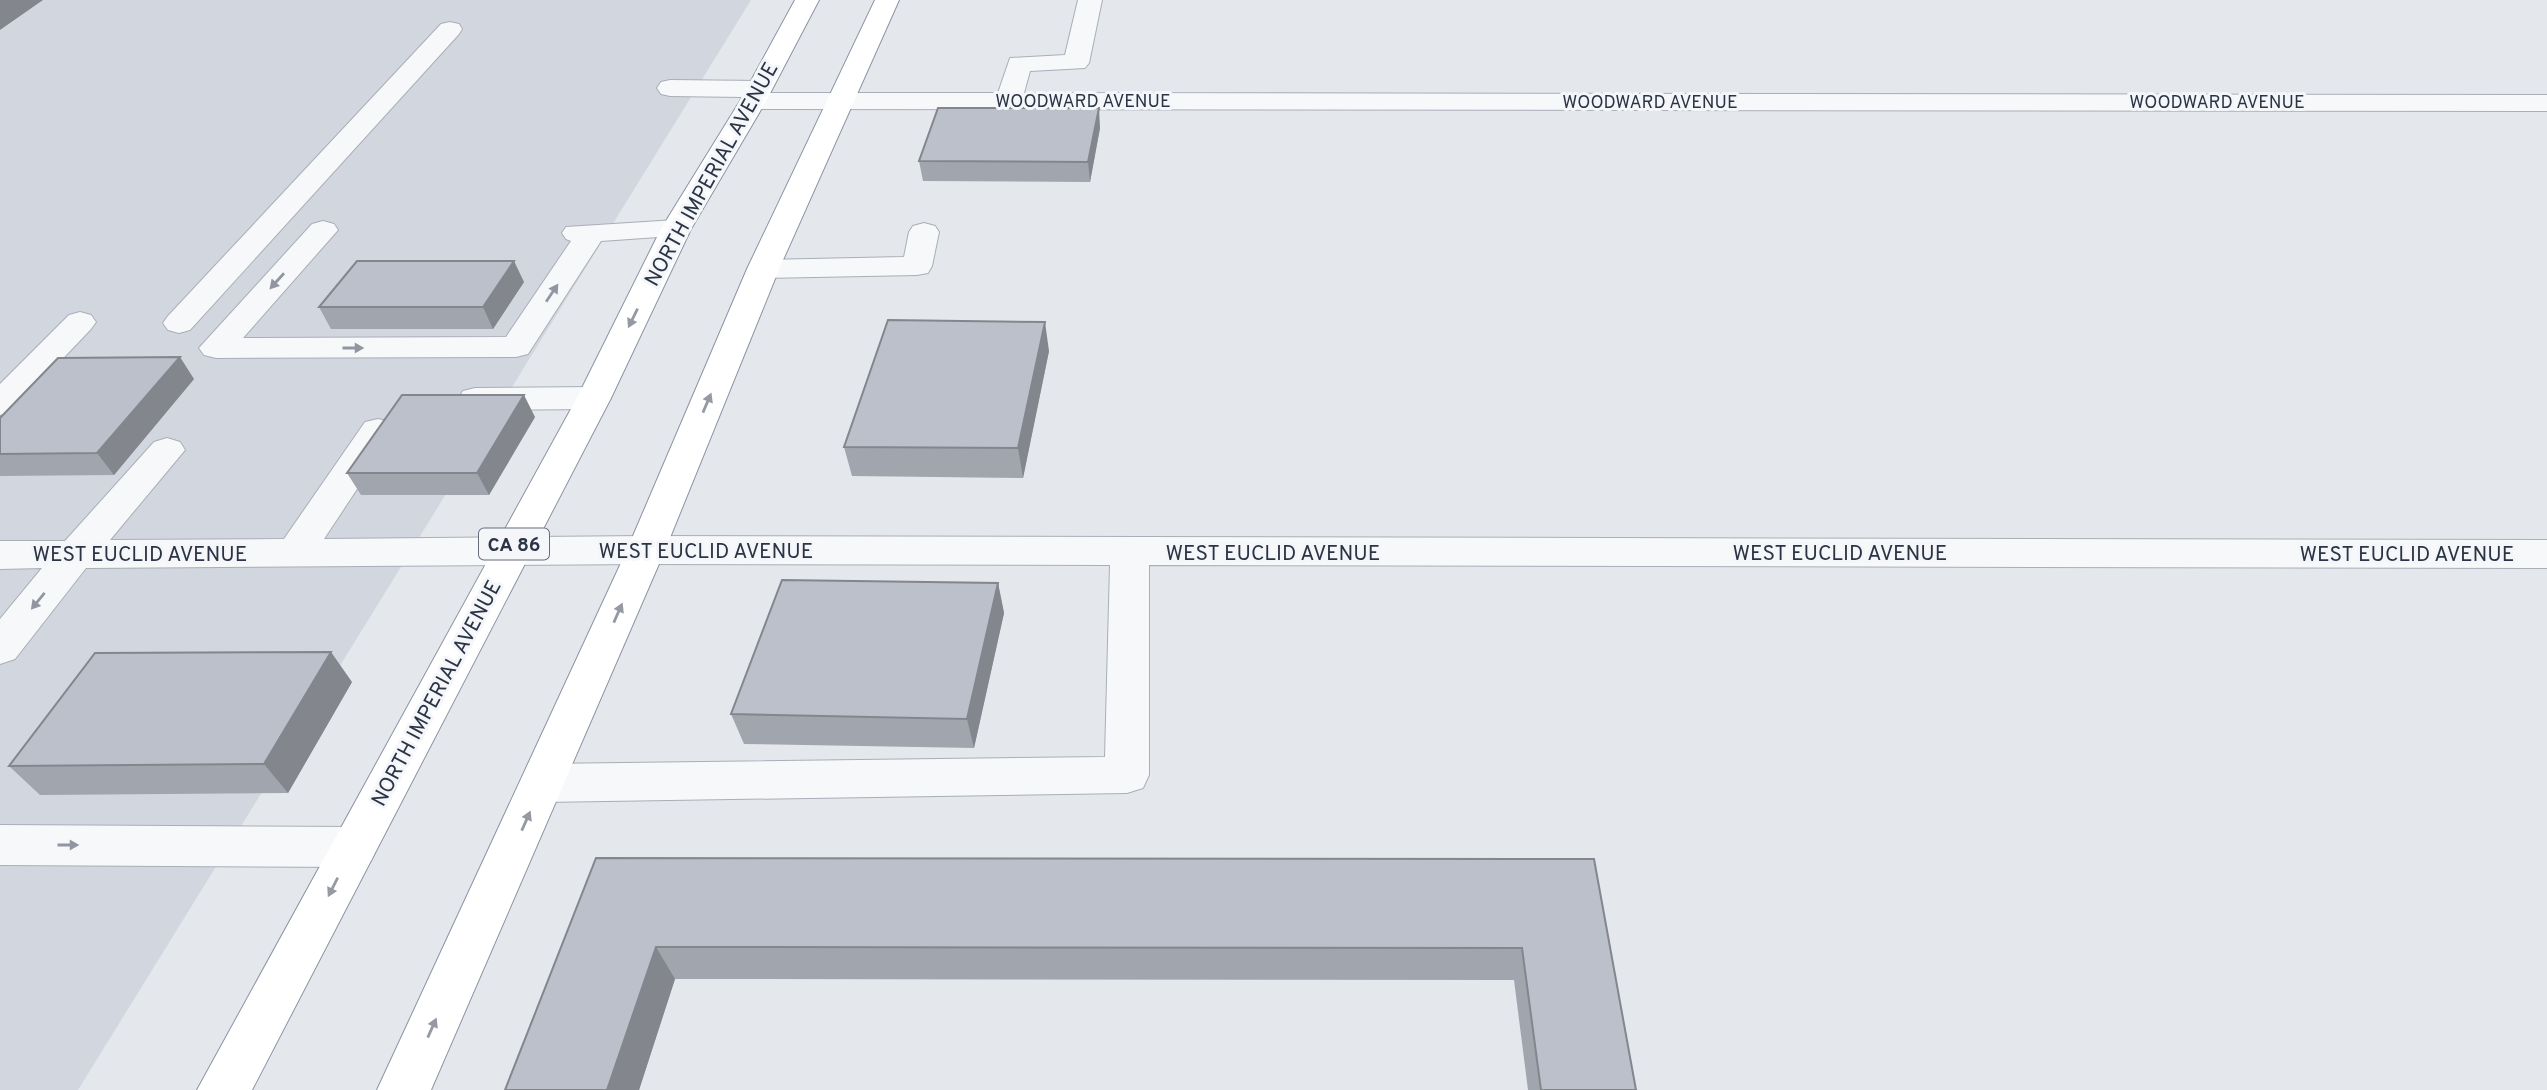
<svg xmlns="http://www.w3.org/2000/svg" width="2547" height="1090" viewBox="0 0 2547 1090" font-family="Overpass,sans-serif">
<style>
.built{fill:#d2d6de}
.lines{fill:none;stroke-linecap:round;stroke-linejoin:round}
.minor-casing{stroke:#a9aeb7;stroke-width:2}
.highway-casing{stroke:#8b94a3;stroke-width:2}
.minor{fill:#f7f8fa;fill-rule:evenodd}
.highway{fill:#fff;fill-rule:evenodd}
.wall{fill:#a1a5ae}
.shaded-wall{fill:#83868d}
.building{fill:#bbc0ca;stroke:#83868d;stroke-width:2}
.oneway{fill:#9196a0}
.oneway2{fill:#959aa2}
.labels{text-anchor:middle;stroke-width:6;stroke-linejoin:round;paint-order:stroke}
.far-street-label{font-size:18px;fill:#2b3445;stroke:#f4f6f9}
.shield{fill:#f4f6f9;stroke:#676e7b;stroke-width:2}
.shield-label{font-size:19px;font-weight:bold;fill:#2b3445}
.street-label{font-size:21px;fill:#2b3445;stroke:#f4f6f9}
</style>
<rect width="100%" height="100%" fill="#e4e7ec"/>
<path class="built" d="M0,0H751L78,1090H0Z"/>
<g class="lines">
<defs>
<path id="minor" d="M1078,0H1102L1089,63L1085,68L1030,71L1024,93L2547,95V111L753,109L744,107L740,101L743,97L670,96L661,94L657,88L661,82L670,80L759,81L768,83L772,89L769,93H998L1010,58L1065,55Z
M450,22L459,24L462,29L459,34L190,330L179,333L168,330L163,323L168,316L441,24Z
M676,220L687,223L691,229L687,235L601,241L528,354L516,357L216,358L204,355L199,348L312,224L323,221L334,224L338,230L243,338L506,337L571,241L566,239L562,233L566,227Z
M924,223L935,226L939,232L932,266L928,273L917,275L763,278L752,276L747,269L752,262L763,260L904,257L909,232L913,226Z
M80,312L91,315L96,322L91,329L12,412L0,415V384L69,315Z
M594,387L606,390L611,398L606,406L594,409L475,410L463,407L458,399L463,391L475,388Z
M378,419L391,422L396,430L324,539L646,536L2547,540V568L1149,565V775L1143,788L1127,793L543,802L527,796L521,783L527,770L543,764L1105,757L1110,565L646,564L86,568L15,659L0,664V619L42,568L0,569V541H65L154,442L167,438L180,442L185,450L110,540L284,539L365,422Z
M0,825L354,827L371,833L377,847L371,861L354,867L0,865Z"/>
<path id="highway" d="M795,0H819L766,101L691,229L611,398L252,1090H197L577,398L661,229L740,101Z
M875,0H899L779,269L665,550L431,1090H377L627,550L747,269Z"/>
</defs>
<use href="#minor" class="minor-casing"/>
<use href="#highway" class="highway-casing"/>
<use href="#minor" class="minor"/>
<use href="#highway" class="highway"/>
</g>
<path class="wall" d="M1100,128L1090,182L923,181L919,161Z
M524,282L493,329H331L319,307Z
M1049,351L1023,478L852,476L844,447Z
M194,379L114,475L0,476V418Z
M535,417L489,495H361L347,473Z
M998,583L1004,613L974,748L744,744L731,714Z
M352,682L288,793L40,795L9,766Z
M596,858L1594,859L1636,1090H1528L1514,980L675,979L639,1090H505Z"/>
<path class="shaded-wall" d="M0,0H43L0,30Z
M1099,108L1100,128L1090,182L1088,162Z
M514,261L524,282L493,329L483,307Z
M1045,322L1049,351L1023,478L1018,448Z
M180,357L194,379L114,475L97,453Z
M524,395L535,417L489,495L477,473Z
M998,583L1004,613L974,748L967,719Z
M331,652L352,682L288,793L264,764Z
M656,947L675,979L639,1090H607Z"/>
<path class="building" d="M938,108H1099L1088,162L919,161Z
M357,261H514L483,307H319Z
M888,320L1045,322L1018,448L844,447Z
M180,357L97,453L0,454V418L58,358Z
M402,395H524L477,473H347Z
M782,580L998,583L967,719L731,714Z
M331,652L264,764L9,766L95,653Z
M596,858L1594,859L1636,1090H1541L1522,948L656,947L607,1090H505Z"/>
<defs><path id="oneway-solid" d="M-6-.8H1V-3.2L6.5 0L1 3.2V.8H-6Z" transform="scale(1.75)"/></defs>
<g class="oneway">
<use href="#oneway-solid" transform="translate(277 281) rotate(132)"/>
<use href="#oneway-solid" transform="translate(552 293) rotate(-56)"/>
<use href="#oneway-solid" transform="translate(353 348)"/>
<use href="#oneway-solid" transform="translate(38 601) rotate(129)"/>
<use href="#oneway-solid" transform="translate(68 845)"/>
</g>
<g class="oneway2">
<use href="#oneway-solid" transform="translate(633 318) rotate(116)"/>
<use href="#oneway-solid" transform="translate(707 403) rotate(-67)"/>
<use href="#oneway-solid" transform="translate(618 613) rotate(-66)"/>
<use href="#oneway-solid" transform="translate(526 821) rotate(-66)"/>
<use href="#oneway-solid" transform="translate(333 887) rotate(117)"/>
<use href="#oneway-solid" transform="translate(432 1028) rotate(-66)"/>
</g>
<g class="labels">
<g class="far-street-label">
<text x="1083" y="107">WOODWARD AVENUE</text>
<text x="1650" y="108">WOODWARD AVENUE</text>
<text x="2217" y="108">WOODWARD AVENUE</text>
</g>
<rect class="shield" x="479" y="528.5" width="70" height="31" rx="5"/>
<g class="shield-label">
<text x="514" y="551">CA 86</text>
</g>
<g class="street-label">
<text transform="translate(711 174) rotate(-61)" y="7">NORTH IMPERIAL AVENUE</text>
<text x="706" y="558">WEST EUCLID AVENUE</text>
<text x="1273" y="560">WEST EUCLID AVENUE</text>
<text x="1840" y="560">WEST EUCLID AVENUE</text>
<text x="140" y="561">WEST EUCLID AVENUE</text>
<text x="2407" y="561">WEST EUCLID AVENUE</text>
<text transform="translate(436 693) rotate(-62)" y="7">NORTH IMPERIAL AVENUE</text>
</g>
</g>
</svg>
